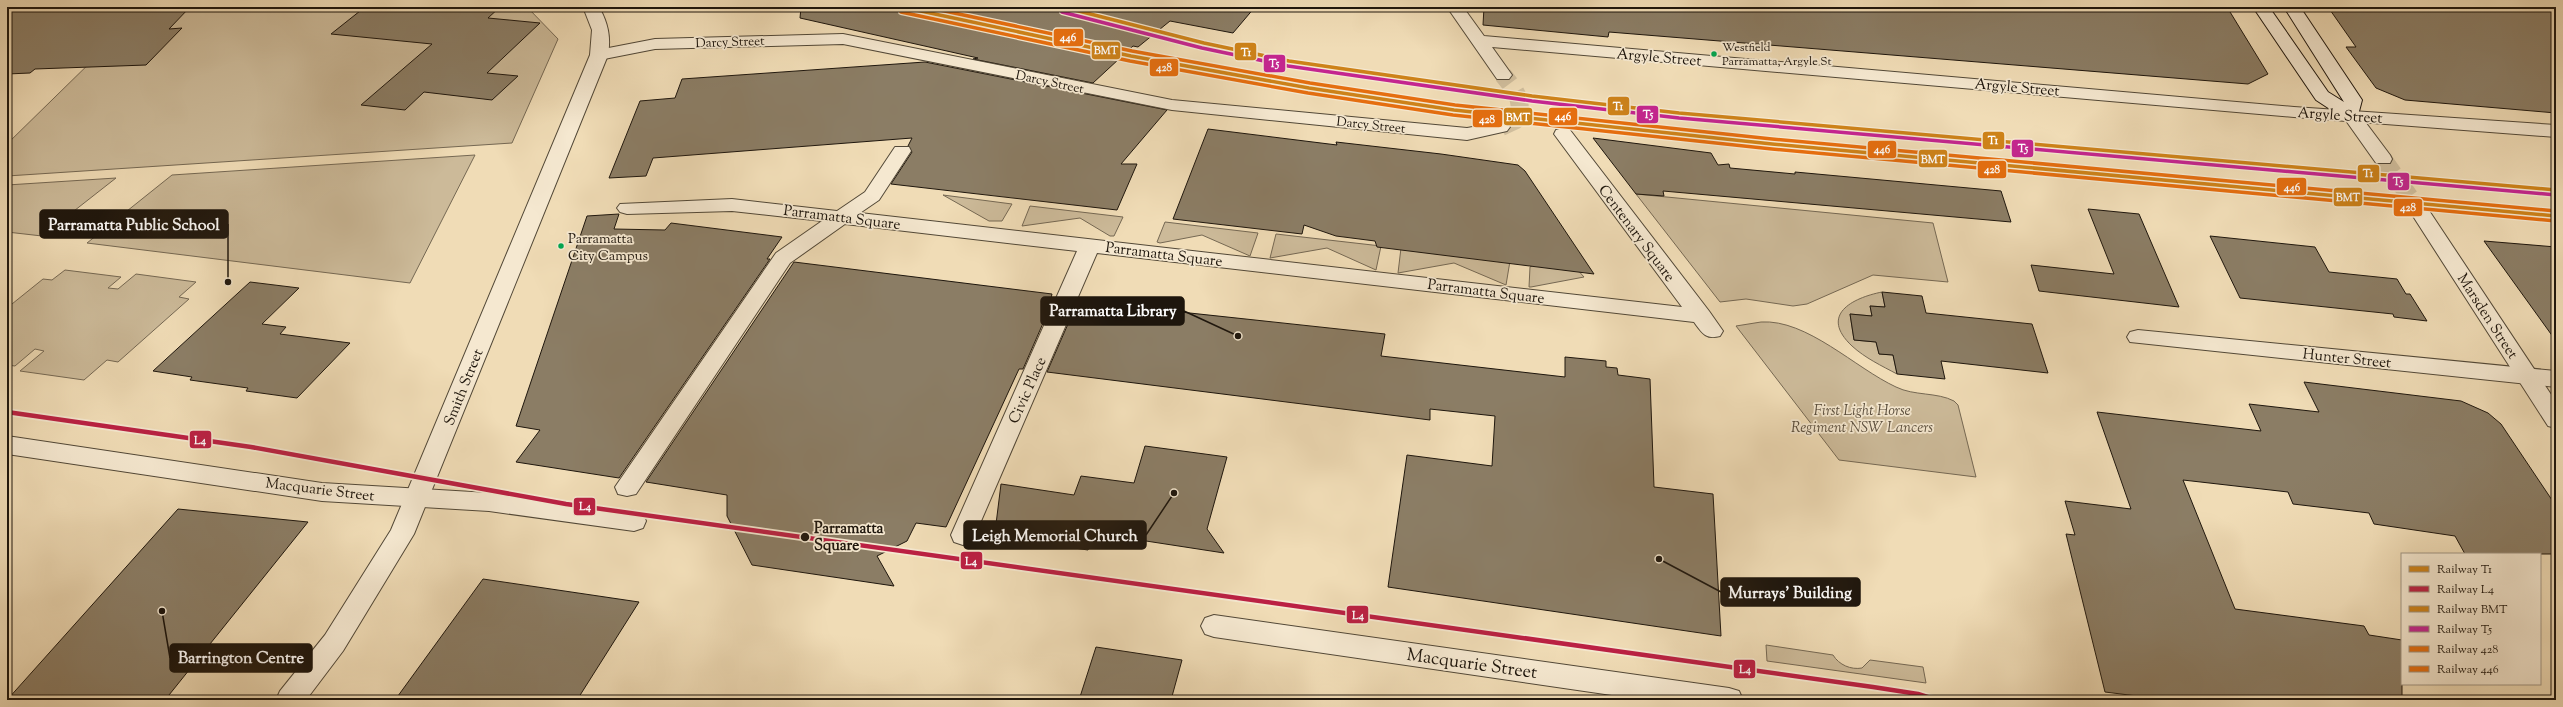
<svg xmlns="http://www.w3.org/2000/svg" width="2563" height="707" viewBox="0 0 2563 707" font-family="'Sorts Mill Goudy',serif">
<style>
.green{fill:#ccba99;stroke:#756853}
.building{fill:#8b7d65;stroke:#1e160d}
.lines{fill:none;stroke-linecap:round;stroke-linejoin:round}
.minor-tunnel{stroke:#d0be9d;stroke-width:18;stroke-dasharray:18 10;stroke-linecap:butt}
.tertiary-tunnel{stroke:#d0be9d;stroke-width:18;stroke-dasharray:18 10;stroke-linecap:butt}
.pedestrian-casing{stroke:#524837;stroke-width:2}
.minor-casing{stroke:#524837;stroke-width:2}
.tertiary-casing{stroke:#524837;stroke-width:2}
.secondary-casing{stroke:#1e160d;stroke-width:2}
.pedestrian{fill:#f5e8d0;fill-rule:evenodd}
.minor{fill:#f5e8d0;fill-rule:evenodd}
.tertiary{fill:#f5e8d0;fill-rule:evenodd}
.secondary{fill:#f5e8d0;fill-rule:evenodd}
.rail-1-casing{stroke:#f5e8d0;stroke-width:6}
.rail-2-casing{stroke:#f5e8d0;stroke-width:8}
.rail-3-casing{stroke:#f5e8d0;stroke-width:6}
.rail-4-casing{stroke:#f5e8d0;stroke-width:6}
.rail-5-casing{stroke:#f5e8d0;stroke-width:6}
.rail-6-casing{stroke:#f5e8d0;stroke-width:6}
.rail-1{stroke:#cd8219;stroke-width:3.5}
.rail-2{stroke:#bb2043;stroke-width:4.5}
.rail-3{stroke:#cd8219;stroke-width:3.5}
.rail-4{stroke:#c4258f;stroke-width:3.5}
.rail-5{stroke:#e56e0f;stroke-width:3.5}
.rail-6{stroke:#e56e0f;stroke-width:3.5}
.bus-dot{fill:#00a651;stroke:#f5e8d0;stroke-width:1.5}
.stop-dot{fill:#1e160d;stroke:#f5e8d0;stroke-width:1.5}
.labels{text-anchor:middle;stroke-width:3.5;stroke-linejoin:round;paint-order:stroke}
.far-bus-label{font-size:12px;fill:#1e160d;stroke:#f5e8d0;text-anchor:start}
.far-street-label{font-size:13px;fill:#1e160d;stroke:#f5e8d0}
.bus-label{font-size:14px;fill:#1e160d;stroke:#f5e8d0;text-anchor:start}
.street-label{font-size:15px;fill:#1e160d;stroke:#f5e8d0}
.park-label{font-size:15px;font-style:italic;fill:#5b4f3e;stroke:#f5e8d0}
.stop-label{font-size:15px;font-weight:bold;fill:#1e160d;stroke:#f5e8d0;text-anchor:start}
.near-street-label{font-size:18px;fill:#1e160d;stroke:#f5e8d0}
.leader{fill:none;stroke:#1e160d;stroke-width:1.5}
.callout-dot{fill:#1e160d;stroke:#f5e8d0;stroke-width:1.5}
.callout{fill:#1e160d;stroke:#1e160d;stroke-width:1.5}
.callout-label{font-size:16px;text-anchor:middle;font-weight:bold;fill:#fff}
.line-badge{stroke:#f5e8d0;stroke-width:1.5}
.badge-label{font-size:11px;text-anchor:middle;font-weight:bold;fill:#fff}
</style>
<rect width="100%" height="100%" fill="#f0dcb6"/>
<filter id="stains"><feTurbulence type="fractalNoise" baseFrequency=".005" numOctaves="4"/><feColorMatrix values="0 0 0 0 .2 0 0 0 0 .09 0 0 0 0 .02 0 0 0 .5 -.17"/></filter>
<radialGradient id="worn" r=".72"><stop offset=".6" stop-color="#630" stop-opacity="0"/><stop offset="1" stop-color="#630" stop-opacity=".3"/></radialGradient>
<path class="green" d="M147,7H527L558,39L512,143L7,176V144Z
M475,155L410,283L87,243L172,175Z
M116,178L42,236L7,232V185Z
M1636,194L1933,223L1948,282L1873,275L1807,304L1793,306L1746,299L1720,302Z
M943,195L1012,204L1002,221H989Z
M1030,206L1123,217L1114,236H1110L1080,218L1022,226Z
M1165,222L1258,233L1250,256L1202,235L1160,243L1157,242Z
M1276,234L1381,246L1376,270L1327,248L1270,258Z
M1401,248L1510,261L1506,285L1454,263L1398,273Z
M1535,264L1576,268L1584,277L1531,287H1529L1530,267Z
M65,270L121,277L108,288L118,289L136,274L196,282L179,297L189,299L118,362L107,360L84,380L20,371L44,351L35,349L15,366L7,365V308L43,279L52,280Z
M1882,292L1885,307L1870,306L1872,316L1850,314L1854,340L1876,342L1879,354L1893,355L1897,374C1882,366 1865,358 1852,346C1819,315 1852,298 1882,292Z
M1761,322C1807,319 1855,368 1896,387C1914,396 1937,392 1954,401L1958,405L1976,477L1839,460L1736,326Z
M1766,645L1833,655C1839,665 1851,670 1862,668L1870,660L1923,667L1926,683L1767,661Z"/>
<path class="building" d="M7,7H190L169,29L182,28L146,65L35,69L30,73L7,74Z
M365,7H500L488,18L540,23L487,73L518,76L492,100L424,92L405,110L361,105L432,44L331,34Z
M801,7H1255L1233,33L1170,21L1138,47L1133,46L1093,83L973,59L978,58L800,18Z
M1484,7H2227L2268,74L2248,84L1609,32L1608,37L1483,25Z
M2328,7H2556V113L2405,100L2376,88L2346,47H2356Z
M925,62L1167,110L1121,164H1137L1117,210L891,184L912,152L908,146L912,138L653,158L646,176L609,178L640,101L675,98L682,79Z
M1208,129L1337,145L1336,142L1441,154L1518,165L1525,171L1594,274L1377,247L1375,241L1336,236L1304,225L1302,234L1173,219Z
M1593,138L1711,153L1718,165L1729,164L1730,168L1795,174V172L2001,191L2011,222L1663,191L1664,196L1636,194Z
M2088,209L2139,214L2179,307L2039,291L2031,265L2114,274Z
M619,214L614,229L665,230L671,223L782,237L767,259H770L619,478L516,462L540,430L516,426L587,216Z
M2210,236L2315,247L2329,272L2397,279L2406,294H2410L2427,321L2394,317L2393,314L2240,298Z
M2484,241L2556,247V341Z
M794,262L1052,294L1051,298H1054L1023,369H1019L946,527L916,523L907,541L877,556L894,586L752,565L727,516V495L646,482Z
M250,282L299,288L262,324L286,327L280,334L350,343L297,398L246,391L248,388L190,380L192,377L153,371Z
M1882,292L1922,296L1926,313L2032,324L2048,373L1941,361L1945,379L1897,374L1893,355L1879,354L1876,342L1854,340L1850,314L1872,316L1870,306L1885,307Z
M1078,301L1385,334L1381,356L1565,377V357L1606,361V367L1617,368L1618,375L1650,379L1654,487L1713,494L1721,636L1388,587L1407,455L1492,466L1495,416L1430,409V420L1047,372Z
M2304,382L2461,401L2488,413L2501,424L2556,506V554H2465L2455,536L2374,524L2369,513L2293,504L2288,492L2183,480L2235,609L2364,626L2369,635L2402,640V700H2169L2105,692L2066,534L2075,535L2065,501L2131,509L2097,412L2261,431L2249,404L2319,412Z
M1145,446L1227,457L1207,529L1224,553L1094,533L1088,550L1020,540L1004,533L996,524L1001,484L1074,495L1081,476L1134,483Z
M178,509L308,522L165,700H7Z
M483,579L639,602L577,700H395Z
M1096,647L1182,660L1171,700H1079Z"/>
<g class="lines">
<path class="minor-tunnel" d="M1501,127L1516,120C1526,102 1514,89 1503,75"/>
<path class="tertiary-tunnel" d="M2383,159L2421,213"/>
<defs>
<path id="pedestrian" d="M1563,128L1570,130L1709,311L1723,331L1720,336C1706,340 1702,333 1694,322L1097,253L975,535L972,542L963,545L954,542L951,535L1077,251L845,224L790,263L636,494L627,496L618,494L615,487L776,253L822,221L732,211L627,214L620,212L617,208L620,204L732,199L837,211L865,192L895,147H909L911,151L879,200L860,213L1682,307L1554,134L1556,130Z"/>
<path id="minor" d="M1447,7H1463L1484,36L2294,107L2556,125V137L2294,117L1492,47L1512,75L1509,79H1497Z
M843,34L1172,100L1467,128L1501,122L1507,123L1510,127L1507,131L1467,140L1172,110L843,44L655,49L599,60L593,59L590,55L593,51L655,39Z
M2138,330L2556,371V387L2130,342L2127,337L2130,332Z
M7,436L322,483L489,493L634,511L643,514L646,521L643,528L634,531L489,511L322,501L7,454Z
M1214,615L1729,688L1739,691L1743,700H1646L1214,637L1205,634L1201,626L1205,618Z"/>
<path id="tertiary" d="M583,7H599C608,23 611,37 608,55L414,534L343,651L306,700H276L280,691L325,635L391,530L590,55L592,30Z
M2351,110L2357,111L2390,155L2392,159L2390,163H2376L2342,115L2345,111Z
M2421,207L2428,209L2556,402V428L2548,426L2411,213L2414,209Z"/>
<path id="secondary" d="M2253,7H2269L2328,92L2344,102L2284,7H2300L2362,100L2357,119H2345L2316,100Z"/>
</defs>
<use href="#pedestrian" class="pedestrian-casing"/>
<use href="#minor" class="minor-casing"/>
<use href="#tertiary" class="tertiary-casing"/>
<use href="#secondary" class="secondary-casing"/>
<use href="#pedestrian" class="pedestrian"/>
<use href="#minor" class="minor"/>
<use href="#tertiary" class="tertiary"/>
<use href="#secondary" class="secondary"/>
<defs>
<path id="rail-1" d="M1063,7L1204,43L1289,61L1532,96L1679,113L2556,190"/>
<path id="rail-2" d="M7,412L251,447L566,504L1873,687L1918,694L1937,700"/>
<path id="rail-3" d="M902,7L1131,56L1309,88L1454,110L1772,144L2556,216"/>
<path id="rail-4" d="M1062,12L1202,48L1288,66L1532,101L1679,118L2556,195"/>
<path id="rail-5" d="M901,12L1130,61L1308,93L1453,115L1772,149L2556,221"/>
<path id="rail-6" d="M926,7L1132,51L1310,83L1455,105L1772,139L2556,211"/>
</defs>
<use href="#rail-1" class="rail-1-casing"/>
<use href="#rail-2" class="rail-2-casing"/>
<use href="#rail-3" class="rail-3-casing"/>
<use href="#rail-4" class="rail-4-casing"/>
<use href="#rail-5" class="rail-5-casing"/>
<use href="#rail-6" class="rail-6-casing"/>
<use href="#rail-1" class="rail-1"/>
<use href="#rail-2" class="rail-2"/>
<use href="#rail-3" class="rail-3"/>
<use href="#rail-4" class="rail-4"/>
<use href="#rail-5" class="rail-5"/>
<use href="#rail-6" class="rail-6"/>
</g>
<g class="bus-dot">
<circle cx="1714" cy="54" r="3.5"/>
<circle cx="561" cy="246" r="3.5"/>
</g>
<circle class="stop-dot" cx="805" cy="537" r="5"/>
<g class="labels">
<g class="far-bus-label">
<text x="1722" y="51">Westfield<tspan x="1722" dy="14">Parramatta, Argyle St</tspan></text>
</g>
<g class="far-street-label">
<text transform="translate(730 41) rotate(-2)" y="5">Darcy Street</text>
<text transform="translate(1050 81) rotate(12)" y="5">Darcy Street</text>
<text transform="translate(1371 124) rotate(6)" y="5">Darcy Street</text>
</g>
<g class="bus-label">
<text x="568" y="243">Parramatta<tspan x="568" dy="17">City Campus</tspan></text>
</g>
<g class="street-label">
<text transform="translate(1659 57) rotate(5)" y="5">Argyle Street</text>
<text transform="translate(2017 87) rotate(5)" y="5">Argyle Street</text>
<text transform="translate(2340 115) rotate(4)" y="5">Argyle Street</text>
<text transform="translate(842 217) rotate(7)" y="5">Parramatta Square</text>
<text transform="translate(1637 233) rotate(53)" y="5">Centenary Square</text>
<text transform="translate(1164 254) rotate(7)" y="5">Parramatta Square</text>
<text transform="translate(1486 291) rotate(7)" y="5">Parramatta Square</text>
<text transform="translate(2488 316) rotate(57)" y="5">Marsden Street</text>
<text transform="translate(2347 358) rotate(6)" y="5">Hunter Street</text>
<text transform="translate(463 387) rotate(-68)" y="5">Smith Street</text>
<text transform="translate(1027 390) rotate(-66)" y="5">Civic Place</text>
<text transform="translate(320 489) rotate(7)" y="5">Macquarie Street</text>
</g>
<g class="park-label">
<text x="1862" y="415">First Light Horse<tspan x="1862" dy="17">Regiment NSW Lancers</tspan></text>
</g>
<g class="stop-label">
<text x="814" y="533">Parramatta<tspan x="814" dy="17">Square</tspan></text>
</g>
<g class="near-street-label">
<text transform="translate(1472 663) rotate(8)" y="6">Macquarie Street</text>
</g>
</g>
<path class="leader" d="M228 282L228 224M1238 336L1184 311M1174 493L1146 535M1659 559L1721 592M162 611L170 658"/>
<g class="callout-dot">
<circle cx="228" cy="282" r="4"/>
<circle cx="1238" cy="336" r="4"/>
<circle cx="1174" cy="493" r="4"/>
<circle cx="1659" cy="559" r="4"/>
<circle cx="162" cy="611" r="4"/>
</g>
<g class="callout">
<rect x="40" y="210" width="188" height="28" rx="4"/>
<rect x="1041" y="297" width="143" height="28" rx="4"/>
<rect x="964" y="521" width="182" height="28" rx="4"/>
<rect x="1721" y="578" width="139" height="28" rx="4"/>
<rect x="170" y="644" width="142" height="28" rx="4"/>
</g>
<g class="callout-label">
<text x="134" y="230">Parramatta Public School</text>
<text x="1113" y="316">Parramatta Library</text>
<text x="1055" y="541">Leigh Memorial Church</text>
<text x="1790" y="598">Murrays' Building</text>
<text x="241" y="663">Barrington Centre</text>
</g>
<g class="line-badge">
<rect x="1053" y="28" width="31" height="19" rx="4" fill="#e56e0f"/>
<rect x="1091" y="41" width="30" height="19" rx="4" fill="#cd8219"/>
<rect x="1234" y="42" width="23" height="19" rx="4" fill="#cd8219"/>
<rect x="1263" y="54" width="23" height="19" rx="4" fill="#c4258f"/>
<rect x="1149" y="58" width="30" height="19" rx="4" fill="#e56e0f"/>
<rect x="1607" y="96" width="23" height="20" rx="4" fill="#cd8219"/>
<rect x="1636" y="105" width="23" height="19" rx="4" fill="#c4258f"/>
<rect x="1548" y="107" width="30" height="19" rx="4" fill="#e56e0f"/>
<rect x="1503" y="107" width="30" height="19" rx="4" fill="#cd8219"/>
<rect x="1472" y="109" width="31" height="19" rx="4" fill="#e56e0f"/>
<rect x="1982" y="131" width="23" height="19" rx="4" fill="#cd8219"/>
<rect x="2011" y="139" width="23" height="19" rx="4" fill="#c4258f"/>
<rect x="1867" y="140" width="30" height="19" rx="4" fill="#e56e0f"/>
<rect x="1918" y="149" width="30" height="19" rx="4" fill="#cd8219"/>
<rect x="1977" y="160" width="30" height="19" rx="4" fill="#e56e0f"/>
<rect x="2357" y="164" width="23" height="19" rx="4" fill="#cd8219"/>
<rect x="2387" y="172" width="23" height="19" rx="4" fill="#c4258f"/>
<rect x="2276" y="177" width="31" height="19" rx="4" fill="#e56e0f"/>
<rect x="2333" y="187" width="30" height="20" rx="4" fill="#cd8219"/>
<rect x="2393" y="198" width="30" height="19" rx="4" fill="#e56e0f"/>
<rect x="189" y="430" width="23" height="19" rx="4" fill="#bb2043"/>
<rect x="573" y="497" width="23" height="19" rx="4" fill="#bb2043"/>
<rect x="960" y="551" width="23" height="19" rx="4" fill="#bb2043"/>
<rect x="1346" y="605" width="23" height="19" rx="4" fill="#bb2043"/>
<rect x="1733" y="659" width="23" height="20" rx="4" fill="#bb2043"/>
</g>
<g class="badge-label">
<text x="1068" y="41">446</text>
<text x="1106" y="54">BMT</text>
<text x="1246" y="56">T1</text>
<text x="1274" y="67">T5</text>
<text x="1164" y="71">428</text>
<text x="1618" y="110">T1</text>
<text x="1648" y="118">T5</text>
<text x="1563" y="120">446</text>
<text x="1518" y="121">BMT</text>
<text x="1487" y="123">428</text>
<text x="1993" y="144">T1</text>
<text x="2023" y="152">T5</text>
<text x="1882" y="153">446</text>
<text x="1933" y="163">BMT</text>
<text x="1992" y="173">428</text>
<text x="2368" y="177">T1</text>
<text x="2398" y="185">T5</text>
<text x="2292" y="191">446</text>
<text x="2348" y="201">BMT</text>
<text x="2408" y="211">428</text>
<text x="200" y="444">L4</text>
<text x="585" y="510">L4</text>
<text x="971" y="565">L4</text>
<text x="1358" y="619">L4</text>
<text x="1745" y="673">L4</text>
</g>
<rect width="2563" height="707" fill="none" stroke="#f0dcb6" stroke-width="24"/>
<rect x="8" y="8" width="2547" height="691" fill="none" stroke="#1e160d" stroke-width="2"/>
<rect x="12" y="12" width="2539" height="683" fill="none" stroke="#1e160d"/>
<rect x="2401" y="553" width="140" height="132" fill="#f5e8d0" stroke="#9f9482"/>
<rect x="2409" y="566" width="20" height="6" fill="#cd8219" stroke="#9f9482"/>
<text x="2437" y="573" font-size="12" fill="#1e160d">Railway T1</text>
<rect x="2409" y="586" width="20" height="6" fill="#bb2043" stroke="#9f9482"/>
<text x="2437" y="593" font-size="12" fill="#1e160d">Railway L4</text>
<rect x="2409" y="606" width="20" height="6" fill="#cd8219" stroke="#9f9482"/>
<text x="2437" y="613" font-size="12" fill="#1e160d">Railway BMT</text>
<rect x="2409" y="626" width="20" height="6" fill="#c4258f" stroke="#9f9482"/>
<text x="2437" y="633" font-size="12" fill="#1e160d">Railway T5</text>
<rect x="2409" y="646" width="20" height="6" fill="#e56e0f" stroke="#9f9482"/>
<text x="2437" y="653" font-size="12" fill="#1e160d">Railway 428</text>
<rect x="2409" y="666" width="20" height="6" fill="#e56e0f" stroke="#9f9482"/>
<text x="2437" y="673" font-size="12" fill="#1e160d">Railway 446</text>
<rect width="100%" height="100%" filter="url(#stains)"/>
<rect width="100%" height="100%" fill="url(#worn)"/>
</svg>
